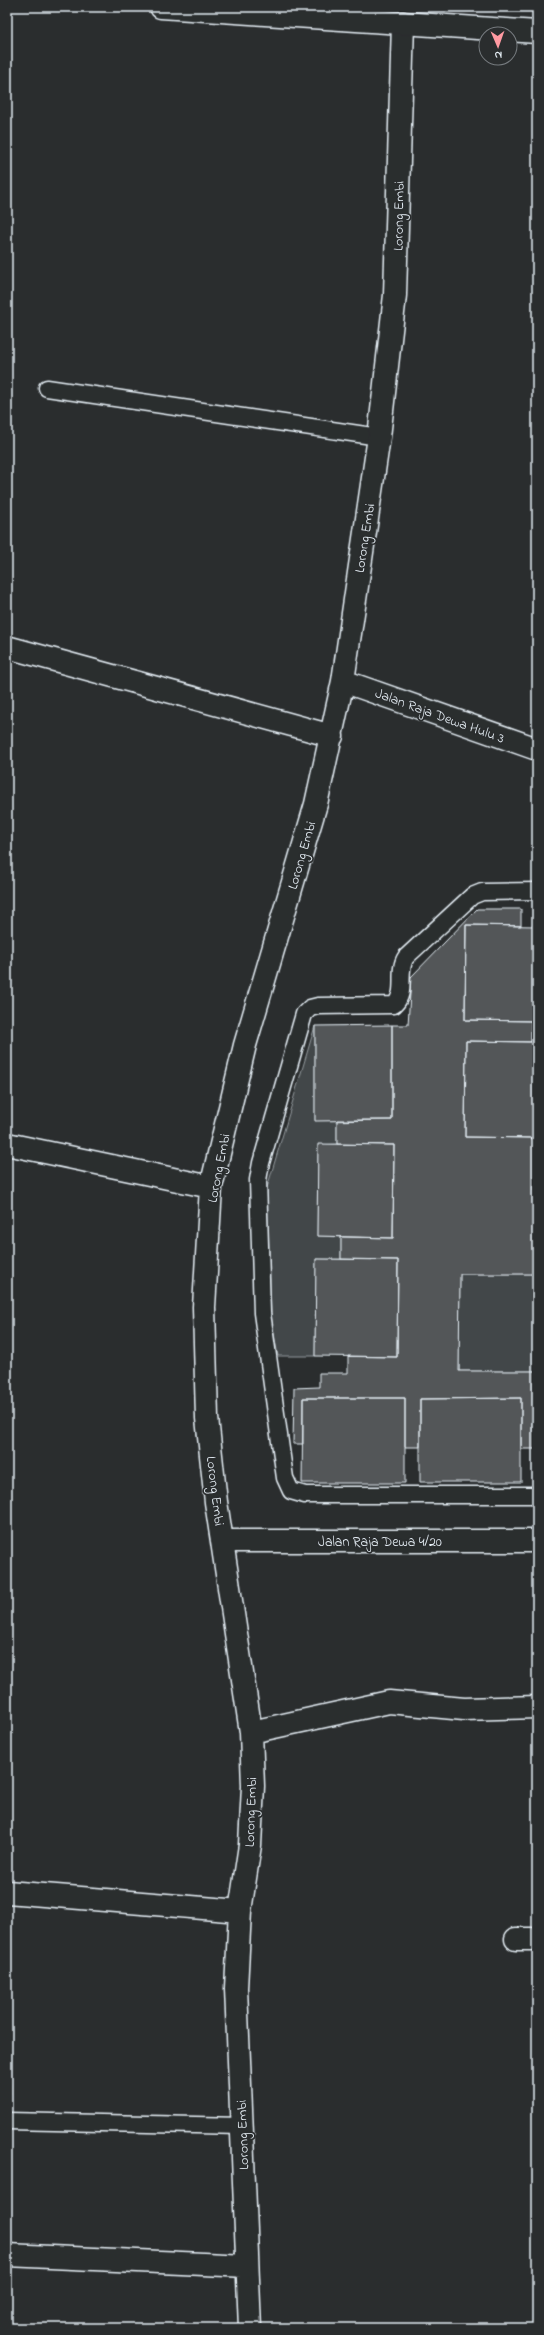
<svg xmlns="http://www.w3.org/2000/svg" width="544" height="2335" viewBox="0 0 544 2335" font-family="'Indie Flower',sans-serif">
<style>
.green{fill:#424648;stroke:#959ca0}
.building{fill:#535759;stroke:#e8f1f8}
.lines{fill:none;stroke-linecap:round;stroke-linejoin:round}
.service-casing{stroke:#e8f1f8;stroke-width:19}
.minor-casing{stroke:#e8f1f8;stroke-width:25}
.secondary-casing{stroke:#e8f1f8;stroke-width:25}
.service{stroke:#2a2d2e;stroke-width:16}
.minor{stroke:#2a2d2e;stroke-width:22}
.secondary{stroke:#2a2d2e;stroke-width:22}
.labels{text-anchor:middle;stroke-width:3.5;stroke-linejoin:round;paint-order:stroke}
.street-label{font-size:14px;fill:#e8f1f8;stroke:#2a2d2e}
</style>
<rect width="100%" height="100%" fill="#2a2d2e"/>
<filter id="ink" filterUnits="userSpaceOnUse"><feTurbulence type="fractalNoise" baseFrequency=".025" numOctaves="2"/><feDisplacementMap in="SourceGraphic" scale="8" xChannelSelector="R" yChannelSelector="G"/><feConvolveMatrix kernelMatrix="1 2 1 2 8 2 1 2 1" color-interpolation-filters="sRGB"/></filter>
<g filter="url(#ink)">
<path class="green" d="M315,1026V1120H337V1144L318,1145L317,1236L341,1237V1259H316L315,1356H278L271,1316L267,1188Z
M460,1274H537V1371H459Z
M7,2024L10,2094L7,2095Z"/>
<path class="building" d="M477,909H521V926L466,925L465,1020L531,1021V1042L466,1041L465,1137L531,1138L537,1144V1163H535V1245H537V1274H460L459,1371H537V1449H521V1398L420,1399V1447H405V1398H303V1444H293L294,1388L319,1387V1373H348V1356L397,1357L398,1260L341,1259V1237L393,1238L394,1145L337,1144V1120H392V1025H408L411,977Z
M466,925L537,926V1021L465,1020Z
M392,1025V1120L315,1121V1026Z
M466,1041L537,1042V1138L465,1137Z
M318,1144L394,1145L393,1238L317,1236Z
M535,1163H537V1245H535Z
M316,1259L398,1260L397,1357L315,1356Z
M303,1398H405V1483H302Z
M521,1398V1482H420V1399Z"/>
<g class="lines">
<defs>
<path id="service" d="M47,388L379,437
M537,891L482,892L472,896L406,957C396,972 408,992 394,1005L318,1006L310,1008L304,1014L261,1163L258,1180L262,1313L285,1478L291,1491L305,1495H537
M7,2121L242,2126"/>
<path id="minor" d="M7,647L332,736
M343,681L537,749
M7,1144L211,1187
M222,1541H537
M251,1732L389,1702L464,1709L537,1707
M7,1892L240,1911
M516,1939H537
M7,2255L247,2266
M250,2328L236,1988L240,1911L250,1845L253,1786L251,1732L216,1502L207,1418L204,1307L211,1187L245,1045L316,804L343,681L379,437L395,295L403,23"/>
<path id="secondary" d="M161,7L537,32"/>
</defs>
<use href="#service" class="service-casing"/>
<use href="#minor" class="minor-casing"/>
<use href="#secondary" class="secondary-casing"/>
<use href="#service" class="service"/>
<use href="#minor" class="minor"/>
<use href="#secondary" class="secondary"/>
</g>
</g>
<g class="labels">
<g class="street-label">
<text transform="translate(398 216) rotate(-89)" y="5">Lorong Embi</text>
<text transform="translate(364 538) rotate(-81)" y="5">Lorong Embi</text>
<text transform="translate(440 715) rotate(20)" y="5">Jalan Raja Dewa Hulu 3</text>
<text transform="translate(301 855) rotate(-74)" y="5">Lorong Embi</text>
<text transform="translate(218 1168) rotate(-79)" y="5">Lorong Embi</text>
<text transform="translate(216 1491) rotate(83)" y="5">Lorong Embi</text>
<text x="380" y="1546">Jalan Raja Dewa 4/20</text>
<text transform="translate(250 1812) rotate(-88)" y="5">Lorong Embi</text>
<text transform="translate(242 2135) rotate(-92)" y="5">Lorong Embi</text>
</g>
</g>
<rect width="544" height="2335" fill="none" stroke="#2a2d2e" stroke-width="24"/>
<rect x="12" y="12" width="520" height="2311" fill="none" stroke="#e8f1f8" stroke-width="1.5" filter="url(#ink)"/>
<g transform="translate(498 46) rotate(178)"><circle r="19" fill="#2a2d2e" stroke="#767b7f"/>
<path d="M0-3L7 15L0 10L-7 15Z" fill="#ff9aa2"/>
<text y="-6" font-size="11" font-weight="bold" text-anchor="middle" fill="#e8f1f8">N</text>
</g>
</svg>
